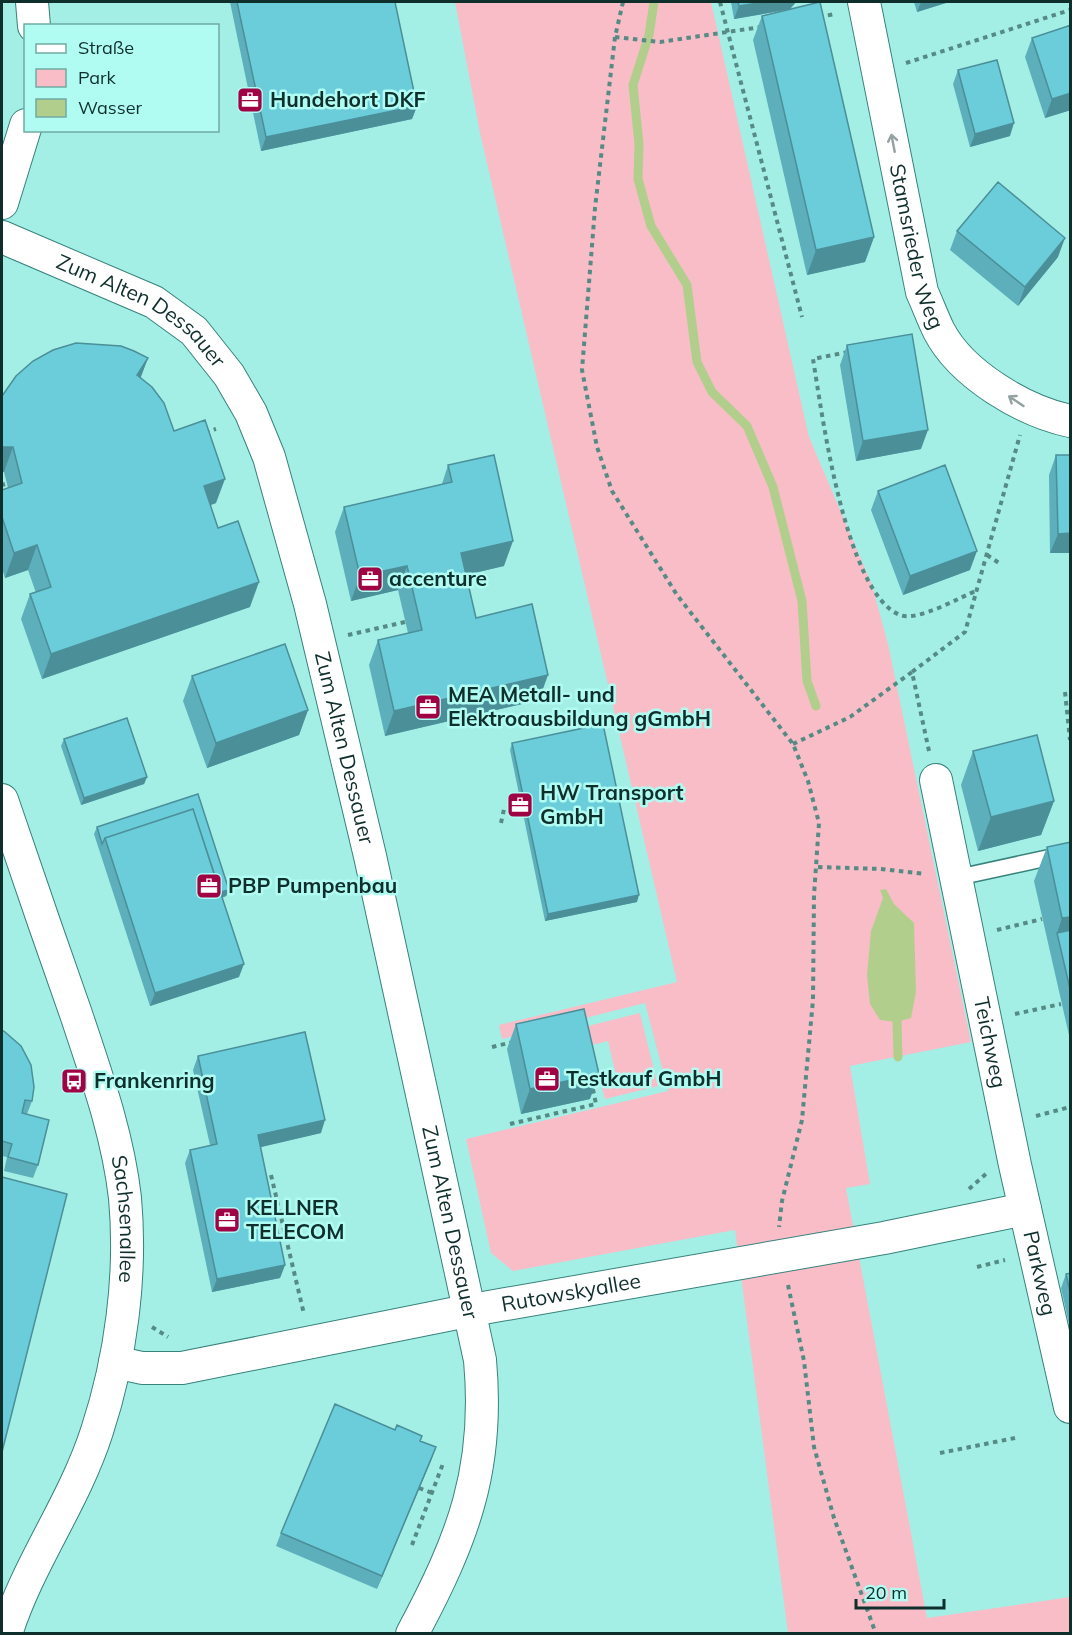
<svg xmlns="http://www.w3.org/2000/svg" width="1072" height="1635" viewBox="0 0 1072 1635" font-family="Mulish,sans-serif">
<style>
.green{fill:#f9bdc8}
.water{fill:#b2ce8c}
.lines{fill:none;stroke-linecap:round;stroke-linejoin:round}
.stream{stroke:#b2ce8c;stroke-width:9}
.service-casing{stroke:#37827b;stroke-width:18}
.minor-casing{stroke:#37827b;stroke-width:34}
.path{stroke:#568b85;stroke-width:4;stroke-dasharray:4.5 4.5;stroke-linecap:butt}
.service{stroke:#fff;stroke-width:15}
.minor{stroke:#fff;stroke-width:32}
.wall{fill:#5cafbb}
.shaded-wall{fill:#4b8f99}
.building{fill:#6bccda;stroke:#4b8f99;stroke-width:1.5}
.oneway{stroke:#93a1a0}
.labels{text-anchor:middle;stroke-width:5;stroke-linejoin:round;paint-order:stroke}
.poi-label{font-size:21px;font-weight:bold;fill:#0f2f2c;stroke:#b0fcf3;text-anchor:start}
.street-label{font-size:21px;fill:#0f2f2c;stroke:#b0fcf3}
</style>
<rect width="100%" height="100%" fill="#a3efe6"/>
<path class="green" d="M455,2H711L809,437L872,585L888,644L971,1042L850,1066L870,1184L846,1188L927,1618L1070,1597V1633H788L735,1230L513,1271L491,1253L466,1139L668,1091L645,1003L502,1039L499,1025L677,982L480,133Z
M640,1013L658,1086L605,1099L600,1080L616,1075L608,1041L592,1045L588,1026Z"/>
<path class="water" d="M886,889L894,904L914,923L916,992L911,1018L897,1022L880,1020L870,1004L867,975L871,931L883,898L880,890Z"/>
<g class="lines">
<path class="stream" d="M654,2L649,35L633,85L639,144L638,179L651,226L687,285L697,362L712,392L747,426L773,487L802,601L807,681L816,706
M897,1022L898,1057"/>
<defs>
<path id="service" d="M955,878L1070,853"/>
<g id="minor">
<path d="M32,2L34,26"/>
<path id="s1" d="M864,2L922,292C928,305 933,319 939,331C962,375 1024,411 1070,421"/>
<path d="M2,203L26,125"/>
<path id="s2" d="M2,237L154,302L194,331L229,375L251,413L269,457L310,604L370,856L480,1360C490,1469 463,1539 412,1634"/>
<path id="s3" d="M936,780L1015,1165L1070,1407"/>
<path id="s4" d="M2,800C26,871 51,943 76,1014C96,1074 118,1135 125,1198C132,1275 121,1358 97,1431C74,1503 28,1563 6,1634"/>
<path id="s5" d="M115,1362L142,1368H182L472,1310L884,1238L1025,1209"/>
</g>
</defs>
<use href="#service" class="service-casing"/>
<use href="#minor" class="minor-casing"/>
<path class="path" d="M623,2L615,37L595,208L582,370L597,447L612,491L677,595L793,744L808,781L819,823L814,895L813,1000L802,1120L782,1201L779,1227
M720,2L802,317
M819,17L835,14
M615,37L660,42L761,27
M906,63L1070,10
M848,352L813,359C822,413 845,593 900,615C918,622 960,597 978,590
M205,432L216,429
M2,485L5,484
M987,555L999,563
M348,635L405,622
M1065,692L1070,740
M793,744L850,717L912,672
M929,751L912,672L965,632L1020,435
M501,823L504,809L520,805
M818,867L881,869L925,874
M997,930L1042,919
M1015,1014L1061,1004
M492,1047L513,1042
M1036,1116L1070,1107
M510,1124L596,1104L592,1085
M271,1175L304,1314
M969,1189L986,1174
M977,1267L1005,1260
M788,1285L804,1361L814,1447L834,1518L876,1634
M152,1327L168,1337
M940,1453L1015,1438
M419,1488L432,1493
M412,1545L444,1461"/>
<use href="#service" class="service"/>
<use href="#minor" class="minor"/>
</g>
<path class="wall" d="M230,2H395L417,106L412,119L261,151Z
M731,2H796L790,9L874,237L865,262L807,275L753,40L762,16L787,10L734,19Z
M914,2H949L917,12Z
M1071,25V110L1045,118L1025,57L1032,38Z
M958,70L1010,136L970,147L953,84Z
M957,231L1058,257L1018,306L950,250Z
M847,345L921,449L856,461L840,365Z
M148,358L140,378L174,431L216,503L210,505L218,528L250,607L42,679L21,619L30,594L36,593L28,570L5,578L2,568V490L8,488L4,472H2V396Z
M1056,455L1071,553H1050L1049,475Z
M448,465L504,566L466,575L476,618L539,700L385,736L369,665L378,640L408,633L398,590L351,601L335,532L344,507L442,484Z
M878,491L970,570L903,595L871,510Z
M192,676L308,710L299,735L207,768L183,701Z
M64,739L147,777L144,784L81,805L61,746Z
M512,743L637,902L545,921L510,750Z
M973,751L1054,801L1041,835L978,851L961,785Z
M97,827L229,890L226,896L222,898L239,977L150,1006L94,834Z
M1071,842V1044L1034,881L1047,847Z
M516,1024L590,1099L521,1114L507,1049Z
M2,1030L32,1101L27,1114L38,1165L33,1178L4,1171L7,1157L2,1156Z
M198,1056L321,1133L260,1147L285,1265L280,1278L212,1292L185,1163L190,1150L210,1145L193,1070Z
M1071,1273V1333L1061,1288L1066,1274Z
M420,1441L436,1447L377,1589L276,1546L281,1533Z"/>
<path class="shaded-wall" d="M764,2H796L790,9L734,19L739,6Z
M921,2H949L917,12Z
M1071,93V110L1045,118L1052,99Z
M417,106L412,119L261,151L266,137Z
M1014,123L1010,136L970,147L975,134Z
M874,237L865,262L807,275L816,250Z
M1065,238L1058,257L1018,306L1025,287Z
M148,358L139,382L137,375Z
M928,430L921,449L856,461L863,441Z
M2,447H13L4,472H2Z
M225,479L216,503L195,511L204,486Z
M1071,533V553H1050L1058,534Z
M513,541L504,566L452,578L461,553Z
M37,545L28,570L5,578L14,553Z
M977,551L970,570L903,595L910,576Z
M407,566L398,590L351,601L360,576Z
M259,582L250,607L42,679L51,654Z
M548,675L539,700L385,736L394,711Z
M308,710L299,735L207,768L216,743Z
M147,777L144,784L81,805L84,798Z
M1054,801L1041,835L978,851L991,817Z
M229,890L226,896L214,900L216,894Z
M639,895L637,902L545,921L548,914Z
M1071,917V948L1057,933L1062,918Z
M244,964L239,977L150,1006L155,993Z
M599,1074L590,1099L521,1114L530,1089Z
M325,1120L321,1133L253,1149L258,1135Z
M285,1265L280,1278L212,1292L217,1279Z
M436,1447L431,1461L377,1589L382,1576Z"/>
<path class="building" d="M237,2H395L417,106L266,137Z
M738,2H764L739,6Z
M820,2L874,237L816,250L762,16Z
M1071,25V93L1052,99L1032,38Z
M997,60L1014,123L975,134L958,70Z
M998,182L1065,238L1025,287L957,231Z
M912,334L928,430L863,441L847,345Z
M76,343L121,346L134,351L148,358L137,375L152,387L164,403L174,431L205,420L225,479L204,486L218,528L238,521L259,582L51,654L30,594L51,587L37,545L14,553L2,517V490L22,483L13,447H2V396L16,376L33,361L53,350Z
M494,455L513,541L461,553L476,618L532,604L548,675L394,711L378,640L422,630L407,566L360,576L344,507L452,482L448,465Z
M1056,455H1071V533L1058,534Z
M945,465L977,551L910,576L878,491Z
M285,644L308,710L216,743L192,676Z
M127,718L147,777L84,798L64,739Z
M603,724L639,895L548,914L512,743Z
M1037,735L1054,801L991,817L973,751Z
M198,794L229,890L220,892L193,809L105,838L102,844L97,827Z
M193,809L244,964L155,993L105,838Z
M1071,842V917L1062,918L1047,847Z
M1071,930V993L1057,933Z
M584,1009L599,1074L530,1089L516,1024Z
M2,1030L5,1032L21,1046L31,1065L34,1087L32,1101L25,1100L22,1113L49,1120L38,1165L8,1157L12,1144L2,1141Z
M305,1032L325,1120L258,1135L285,1265L217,1279L190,1150L217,1144L198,1056Z
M2,1177L67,1194L2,1452Z
M1071,1273V1296L1066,1274Z
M335,1404L395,1430L397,1425L422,1436L420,1441L436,1447L382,1576L281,1533Z"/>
<defs><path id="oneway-shaft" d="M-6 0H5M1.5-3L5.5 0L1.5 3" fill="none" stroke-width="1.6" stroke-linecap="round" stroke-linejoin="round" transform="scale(1.5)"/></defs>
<g class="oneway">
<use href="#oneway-shaft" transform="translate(893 143) rotate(-101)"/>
<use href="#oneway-shaft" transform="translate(1016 401) rotate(-146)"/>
</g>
<defs>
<symbol id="office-square" viewBox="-11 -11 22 22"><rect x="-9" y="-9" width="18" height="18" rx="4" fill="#a00344" stroke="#b0fcf3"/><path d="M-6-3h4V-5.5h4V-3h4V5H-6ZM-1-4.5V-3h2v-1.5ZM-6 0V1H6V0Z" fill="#fff"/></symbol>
<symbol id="bus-square" viewBox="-11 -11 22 22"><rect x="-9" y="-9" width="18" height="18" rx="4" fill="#a00344" stroke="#b0fcf3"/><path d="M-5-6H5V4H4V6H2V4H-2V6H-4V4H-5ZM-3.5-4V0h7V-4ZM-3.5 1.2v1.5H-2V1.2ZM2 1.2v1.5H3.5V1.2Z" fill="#fff"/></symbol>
</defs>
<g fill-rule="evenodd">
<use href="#office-square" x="235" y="85" width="30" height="30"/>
<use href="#office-square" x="355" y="564" width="30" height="30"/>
<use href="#office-square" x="413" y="692" width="30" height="30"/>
<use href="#office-square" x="505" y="790" width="30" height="30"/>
<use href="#office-square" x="194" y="871" width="30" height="30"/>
<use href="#office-square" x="532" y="1064" width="30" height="30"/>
<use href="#bus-square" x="59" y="1066" width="30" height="30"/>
<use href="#office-square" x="212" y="1205" width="30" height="30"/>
</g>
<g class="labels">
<g class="poi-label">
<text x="270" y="107">Hundehort DKF</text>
<text x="389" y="586">accenture</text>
<text x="448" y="702">MEA Metall- und<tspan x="448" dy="24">Elektroausbildung gGmbH</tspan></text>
<text x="540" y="800">HW Transport<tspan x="540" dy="24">GmbH</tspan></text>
<text x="228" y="893">PBP Pumpenbau</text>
<text x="566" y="1086">Testkauf GmbH</text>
<text x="94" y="1088">Frankenring</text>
<text x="246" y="1215">KELLNER<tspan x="246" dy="24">TELECOM</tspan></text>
</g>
<g class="street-label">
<text dy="7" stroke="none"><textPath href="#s1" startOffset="250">Stamsrieder Weg</textPath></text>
<text dy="7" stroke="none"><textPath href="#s2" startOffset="159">Zum Alten Dessauer</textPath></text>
<text dy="7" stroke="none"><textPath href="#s2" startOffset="663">Zum Alten Dessauer</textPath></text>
<text dy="7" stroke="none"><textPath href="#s3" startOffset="268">Teichweg</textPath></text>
<text dy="7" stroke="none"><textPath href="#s4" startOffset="438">Sachsenallee</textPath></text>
<text dy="7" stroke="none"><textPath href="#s2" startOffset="1149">Zum Alten Dessauer</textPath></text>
<text dy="7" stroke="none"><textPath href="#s3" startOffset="504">Parkweg</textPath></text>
<text dy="7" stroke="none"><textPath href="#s5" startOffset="464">Rutowskyallee</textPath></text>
</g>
</g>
<rect width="1072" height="1635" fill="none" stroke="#0f2f2c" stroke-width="6"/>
<rect x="24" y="24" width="195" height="108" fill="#b0fcf3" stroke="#70aaa3" stroke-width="1.5"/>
<rect x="36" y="44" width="30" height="9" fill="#ffffff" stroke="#70aaa3" stroke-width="1.5"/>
<text x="78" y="54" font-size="18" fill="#0f2f2c">Straße</text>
<rect x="36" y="69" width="30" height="18" fill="#f9bdc8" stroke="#70aaa3" stroke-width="1.5"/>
<text x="78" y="84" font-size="18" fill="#0f2f2c">Park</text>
<rect x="36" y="99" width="30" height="18" fill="#b2ce8c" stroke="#70aaa3" stroke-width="1.5"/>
<text x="78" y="114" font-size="18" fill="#0f2f2c">Wasser</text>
<path d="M856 1599v9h88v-9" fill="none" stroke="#0f2f2c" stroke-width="3"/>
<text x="865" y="1599" font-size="18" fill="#0f2f2c" stroke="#b0fcf3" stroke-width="4.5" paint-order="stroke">20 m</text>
</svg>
